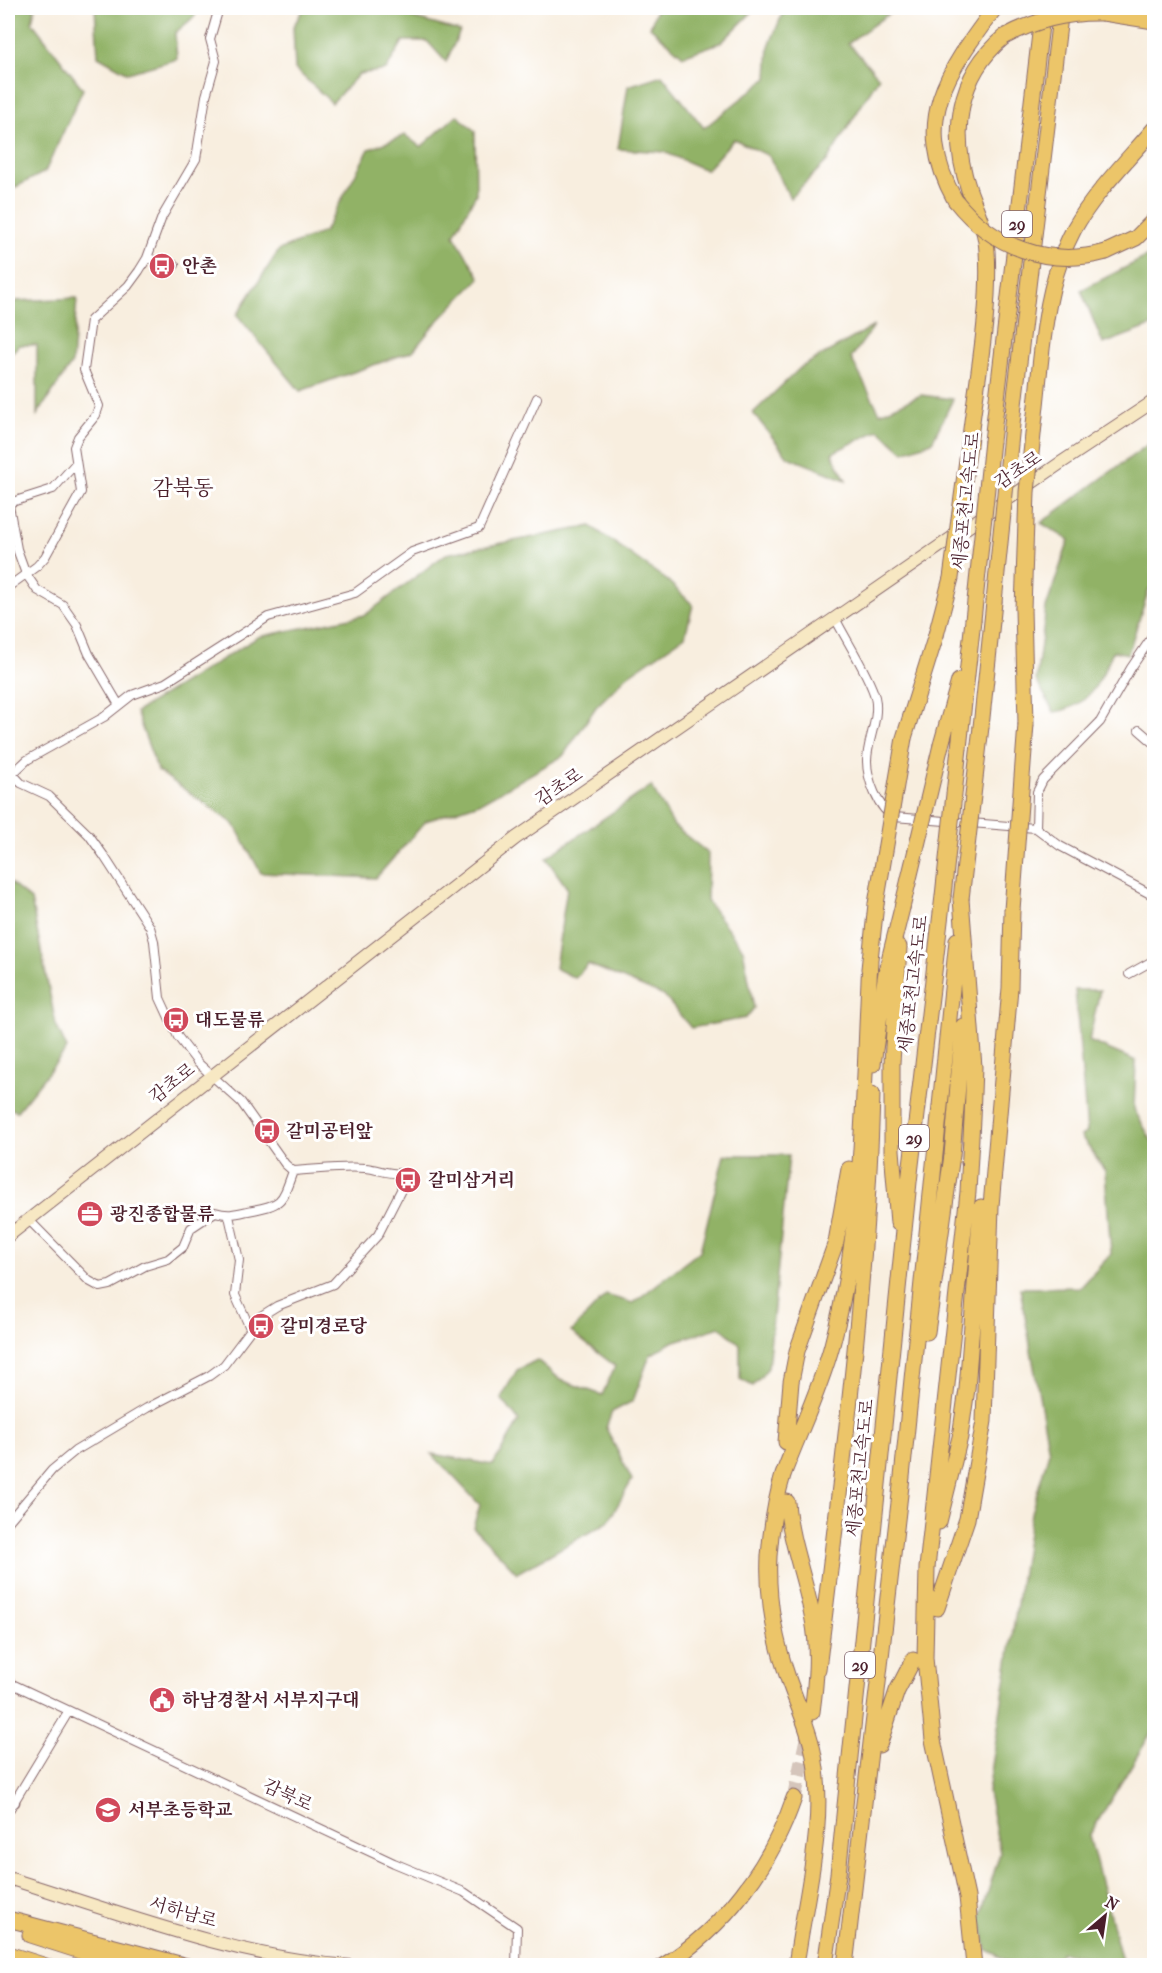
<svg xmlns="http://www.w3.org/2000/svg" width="1162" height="1973" viewBox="0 0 1162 1973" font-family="'IM FELL French Canon','Noto Serif KR',serif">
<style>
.forest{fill:#91b266;stroke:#6e6848;stroke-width:1.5}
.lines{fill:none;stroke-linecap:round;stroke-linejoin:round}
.motorway-tunnel{stroke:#d5c5bb;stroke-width:15;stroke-dasharray:15 8;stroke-linecap:butt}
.minor-casing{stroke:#87676a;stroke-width:10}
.tertiary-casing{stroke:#87676a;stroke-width:13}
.secondary-casing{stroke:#87676a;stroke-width:14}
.motorway-casing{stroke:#87676a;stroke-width:17}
.minor{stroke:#fff;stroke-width:8}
.tertiary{stroke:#fff;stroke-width:10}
.secondary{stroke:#f7e8c3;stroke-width:12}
.motorway{stroke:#ecc569;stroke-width:15}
.motorway-bridge-casing{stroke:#87676a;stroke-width:17;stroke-linecap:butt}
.motorway-bridge{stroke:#ecc569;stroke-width:15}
.labels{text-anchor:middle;stroke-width:6;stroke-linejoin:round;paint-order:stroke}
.shield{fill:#fff;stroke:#80626b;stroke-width:1.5}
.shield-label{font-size:16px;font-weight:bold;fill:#4a1f2b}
.poi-label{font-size:18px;font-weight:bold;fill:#4a1f2b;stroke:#fff;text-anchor:start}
.street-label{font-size:18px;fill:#4a1f2b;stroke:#fff}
.quarter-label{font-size:21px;fill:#4a1f2b;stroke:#fff}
</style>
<rect width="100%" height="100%" fill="#fff"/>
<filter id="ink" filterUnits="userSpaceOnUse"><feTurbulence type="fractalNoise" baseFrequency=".0167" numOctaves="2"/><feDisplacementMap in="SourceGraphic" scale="12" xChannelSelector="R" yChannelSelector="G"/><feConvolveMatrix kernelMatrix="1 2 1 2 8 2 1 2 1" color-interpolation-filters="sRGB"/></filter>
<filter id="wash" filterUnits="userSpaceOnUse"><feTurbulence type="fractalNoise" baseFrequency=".008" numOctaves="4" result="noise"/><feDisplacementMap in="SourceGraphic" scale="24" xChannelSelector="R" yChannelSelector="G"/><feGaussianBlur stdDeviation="1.35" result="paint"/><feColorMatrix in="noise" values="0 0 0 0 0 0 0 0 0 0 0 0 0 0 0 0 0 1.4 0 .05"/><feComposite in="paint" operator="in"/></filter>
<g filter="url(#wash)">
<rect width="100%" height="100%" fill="#f8eedf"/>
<path class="forest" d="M8,8H35L32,22L83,89L45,172L8,191Z
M95,8H197L195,16L175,33L177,59L128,73L98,56Z
M304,8H419L412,18L460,31L446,62L427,41H403L386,70L359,74L332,103L295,69L293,27Z
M657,8H753L754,10L722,42L683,56L650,27Z
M785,8H891V12L848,43L879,77L827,161L790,198L769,156L734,139L706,170L664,152L618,149L628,86L662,75L704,128L767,78L769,46Z
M457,115L475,131L476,194L454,235L480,278L435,324L413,351L300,391L237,315L279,250L324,232L369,149L405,135L421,147Z
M1154,253V325L1103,344L1081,290Z
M77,298L72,363L37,415V345H19L8,357V315L15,301Z
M874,326L851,358L880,413L921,395L953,399L932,442L904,452L879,430L832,453L846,480L788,457L753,413L801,367Z
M1154,440V589H1149L1128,654L1113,651C1101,680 1089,708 1054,712L1036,680L1046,608L1069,540L1041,523Z
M591,526L668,581L693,605L685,636L627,676L596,707L563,756L482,802L426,821L376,878L261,873L234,824L158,771L136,712L258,637L365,615L446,554Z
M651,786L674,826L708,853L707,901L743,949L754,1008L746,1018L691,1028L664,996L588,964L575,978L555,968L567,888L546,858Z
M8,881L31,900L56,1025L67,1049L17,1111L8,1108Z
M1075,990H1100L1089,1041L1136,1061L1134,1109L1154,1145V1728L1089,1836L1123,1965L1062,1952L1051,1965H1015L987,1950L980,1918L1000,1853L988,1792L1031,1513L1049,1452L1020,1288L1081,1287L1111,1254L1105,1171L1081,1136L1087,1132Z
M724,1155H789L768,1368L753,1386L740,1379V1344L720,1327L672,1342L650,1355L633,1401L612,1412L606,1428L632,1480L608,1522L517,1573L473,1527L480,1505L432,1454L493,1465L519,1421L501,1398L517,1370L537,1360L561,1380L602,1395L615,1366L571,1332L606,1295L633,1303L700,1251Z"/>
</g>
<g filter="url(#ink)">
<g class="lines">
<path class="motorway-tunnel" d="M794,1798L809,1730"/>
<defs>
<path id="minor" d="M147,258L175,265
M8,500L17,549L26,574L37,590L63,605L77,625L89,654L119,705
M9,503L53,489L76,463
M8,587L37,566L45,557L81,492L74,447L78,437L96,415L99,406L84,370L91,320L128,286L139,271L147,258L162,217L196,159L206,96L216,61L210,39L219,8
M835,618C846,640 869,675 875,697C880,719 867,740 867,761C867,779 878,809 894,817L1036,828L1037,792L1043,780L1100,722L1131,668L1154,634
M1139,730L1154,743
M8,769L21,783L49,796L89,835L104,856L150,927L154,941L160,998L178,1037L198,1063L241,1102L285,1164L293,1171C317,1170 341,1166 365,1168C379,1169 389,1175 403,1173L401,1190L378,1235L333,1284L277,1306L261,1316L224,1365L209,1376L147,1408L75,1451L52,1470L8,1522
M8,778L27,760L104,717L132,695L165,683L268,617L355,593L412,552L479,528L537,398
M1036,828L1060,846L1154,896
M1129,974L1154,960
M229,1216L239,1260L235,1295L250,1328
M29,1220L89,1281L100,1287L110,1285L145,1266L168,1259L183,1247L191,1228L215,1212C228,1216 235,1214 248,1211C282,1204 281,1205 293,1171
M8,1682L394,1863L464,1892L517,1928L516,1966
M8,1812L69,1711"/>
<path id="tertiary" d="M8,1798L14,1802"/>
<path id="secondary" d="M8,1236L516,838L1059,464L1154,401
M8,1878C115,1911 239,1959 351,1966"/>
<path id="motorway" d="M1103,13L1154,21
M955,200C911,121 947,72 995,8
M1106,252L1136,238L1154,220
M1014,405L1061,8
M1035,415C1042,353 1044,285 1074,229C1095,192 1127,161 1154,129
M992,441L1043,8
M969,445C976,384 991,311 987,251C986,229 976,210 969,190C950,134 957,76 1004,37
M1023,609L1026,724
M981,727L994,602
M904,738L936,635
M941,745L959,681
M959,748L973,620
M961,899L974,1067L972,1119L968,1192L927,1568L925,1658L933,1740L967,1897L974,1966
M869,969L876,904
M873,1064L886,972L902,908
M898,1223L892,1150V1063L899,947
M927,1332L952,1155L963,1026
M786,1442L791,1382L797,1351L836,1242L849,1169
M787,1502C790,1543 806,1580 813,1620C819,1651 816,1682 812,1712
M939,1522L960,1437L967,1389L981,1207
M937,1608L967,1519L984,1421L991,1206L1010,988L1012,910
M818,1669C841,1478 867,1286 872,1094
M879,1745L897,1691L913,1660
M8,1919L187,1966
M30,1935L127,1966
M8,1954L46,1966
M663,1966C724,1928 771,1866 794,1798
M796,1966C805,1896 828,1821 813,1751C808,1726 796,1702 788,1678C775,1640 767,1597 769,1556C771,1530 775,1501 783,1475C799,1432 820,1390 832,1345C865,1221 863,1088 870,961
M825,1966L838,1874L909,1182L943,896
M845,1966L902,1477L957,940"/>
</defs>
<use href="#minor" class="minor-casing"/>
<use href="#tertiary" class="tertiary-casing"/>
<use href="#secondary" class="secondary-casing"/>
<use href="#motorway" class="motorway-casing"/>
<use href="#minor" class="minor"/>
<use href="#tertiary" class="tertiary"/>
<use href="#secondary" class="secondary"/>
<use href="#motorway" class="motorway"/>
<defs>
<path id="motorway-bridge" d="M1004,37C1035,20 1068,12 1103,13
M955,200C992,247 1048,268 1106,252
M994,602L1014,405
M1023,609L1027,492L1035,415
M973,620L992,441
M936,635L951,578L969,445
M943,896L959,748
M961,899L981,727
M876,904L904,738
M902,908L941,745
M1012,910L1026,724"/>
</defs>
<use href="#motorway-bridge" class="motorway-bridge-casing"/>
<use href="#motorway-bridge" class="motorway-bridge"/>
</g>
</g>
<defs>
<symbol id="bus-disc" viewBox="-11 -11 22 22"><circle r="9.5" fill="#d1495b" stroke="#fff"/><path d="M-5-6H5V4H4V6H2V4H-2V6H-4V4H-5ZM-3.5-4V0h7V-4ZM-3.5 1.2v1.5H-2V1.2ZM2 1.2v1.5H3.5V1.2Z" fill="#fff"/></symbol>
<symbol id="office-disc" viewBox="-11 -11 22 22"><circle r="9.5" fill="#d1495b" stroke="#fff"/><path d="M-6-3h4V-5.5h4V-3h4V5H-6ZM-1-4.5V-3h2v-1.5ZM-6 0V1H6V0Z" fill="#fff"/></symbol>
<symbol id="civic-disc" viewBox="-11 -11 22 22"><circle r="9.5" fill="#d1495b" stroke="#fff"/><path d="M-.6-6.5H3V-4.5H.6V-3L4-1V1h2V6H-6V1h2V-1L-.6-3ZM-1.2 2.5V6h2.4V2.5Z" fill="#fff"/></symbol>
<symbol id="school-disc" viewBox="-11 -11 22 22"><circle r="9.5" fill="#d1495b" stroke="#fff"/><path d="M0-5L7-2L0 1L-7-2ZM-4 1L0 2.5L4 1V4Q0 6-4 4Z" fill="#fff"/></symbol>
</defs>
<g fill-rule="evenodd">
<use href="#bus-disc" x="147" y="251" width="30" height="30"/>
<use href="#bus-disc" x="161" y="1005" width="30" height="30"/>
<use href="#bus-disc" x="252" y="1116" width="30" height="30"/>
<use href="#bus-disc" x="393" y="1165" width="30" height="30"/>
<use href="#office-disc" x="75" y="1199" width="30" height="30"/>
<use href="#bus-disc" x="246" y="1311" width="30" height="30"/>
<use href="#civic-disc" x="147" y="1685" width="30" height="30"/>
<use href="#school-disc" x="93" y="1795" width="30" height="30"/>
</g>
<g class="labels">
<g class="shield">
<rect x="1002" y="211" width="30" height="26" rx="4.5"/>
<rect x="899" y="1125" width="30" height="26" rx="4.5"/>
<rect x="845" y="1652" width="30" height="26" rx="4.5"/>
</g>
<g class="shield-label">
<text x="1017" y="230">29</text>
<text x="914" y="1144">29</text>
<text x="860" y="1671">29</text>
</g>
<g class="poi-label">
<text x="182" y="272">안촌</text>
<text x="195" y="1026">대도물류</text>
<text x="286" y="1137">갈미공터앞</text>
<text x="428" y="1186">갈미삼거리</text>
<text x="110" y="1220">광진종합물류</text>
<text x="280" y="1332">갈미경로당</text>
<text x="182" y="1706">하남경찰서 서부지구대</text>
<text x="128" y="1816">서부초등학교</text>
</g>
<g class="street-label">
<text transform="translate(1018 470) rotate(-34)" y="6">감초로</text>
<text transform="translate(966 501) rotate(-84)" y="6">세종포천고속도로</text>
<text transform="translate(559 787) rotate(-34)" y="6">감초로</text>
<text transform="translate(913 984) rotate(-83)" y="6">세종포천고속도로</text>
<text transform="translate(172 1083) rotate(-38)" y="6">감초로</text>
<text transform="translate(860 1468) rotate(-84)" y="6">세종포천고속도로</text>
<text transform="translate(288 1795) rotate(25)" y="6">감북로</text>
<text transform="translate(183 1912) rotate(16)" y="6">서하남로</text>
</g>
<g class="quarter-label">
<text x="183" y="495">감북동</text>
</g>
</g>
<rect width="1162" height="1973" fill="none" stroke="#fff" stroke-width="30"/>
<g transform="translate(1105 1916) rotate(29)" stroke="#ffffff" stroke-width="4.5" paint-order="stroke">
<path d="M0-4.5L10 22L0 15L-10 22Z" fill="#4a1f2b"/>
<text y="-9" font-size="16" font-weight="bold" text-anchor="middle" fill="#4a1f2b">N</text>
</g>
</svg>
